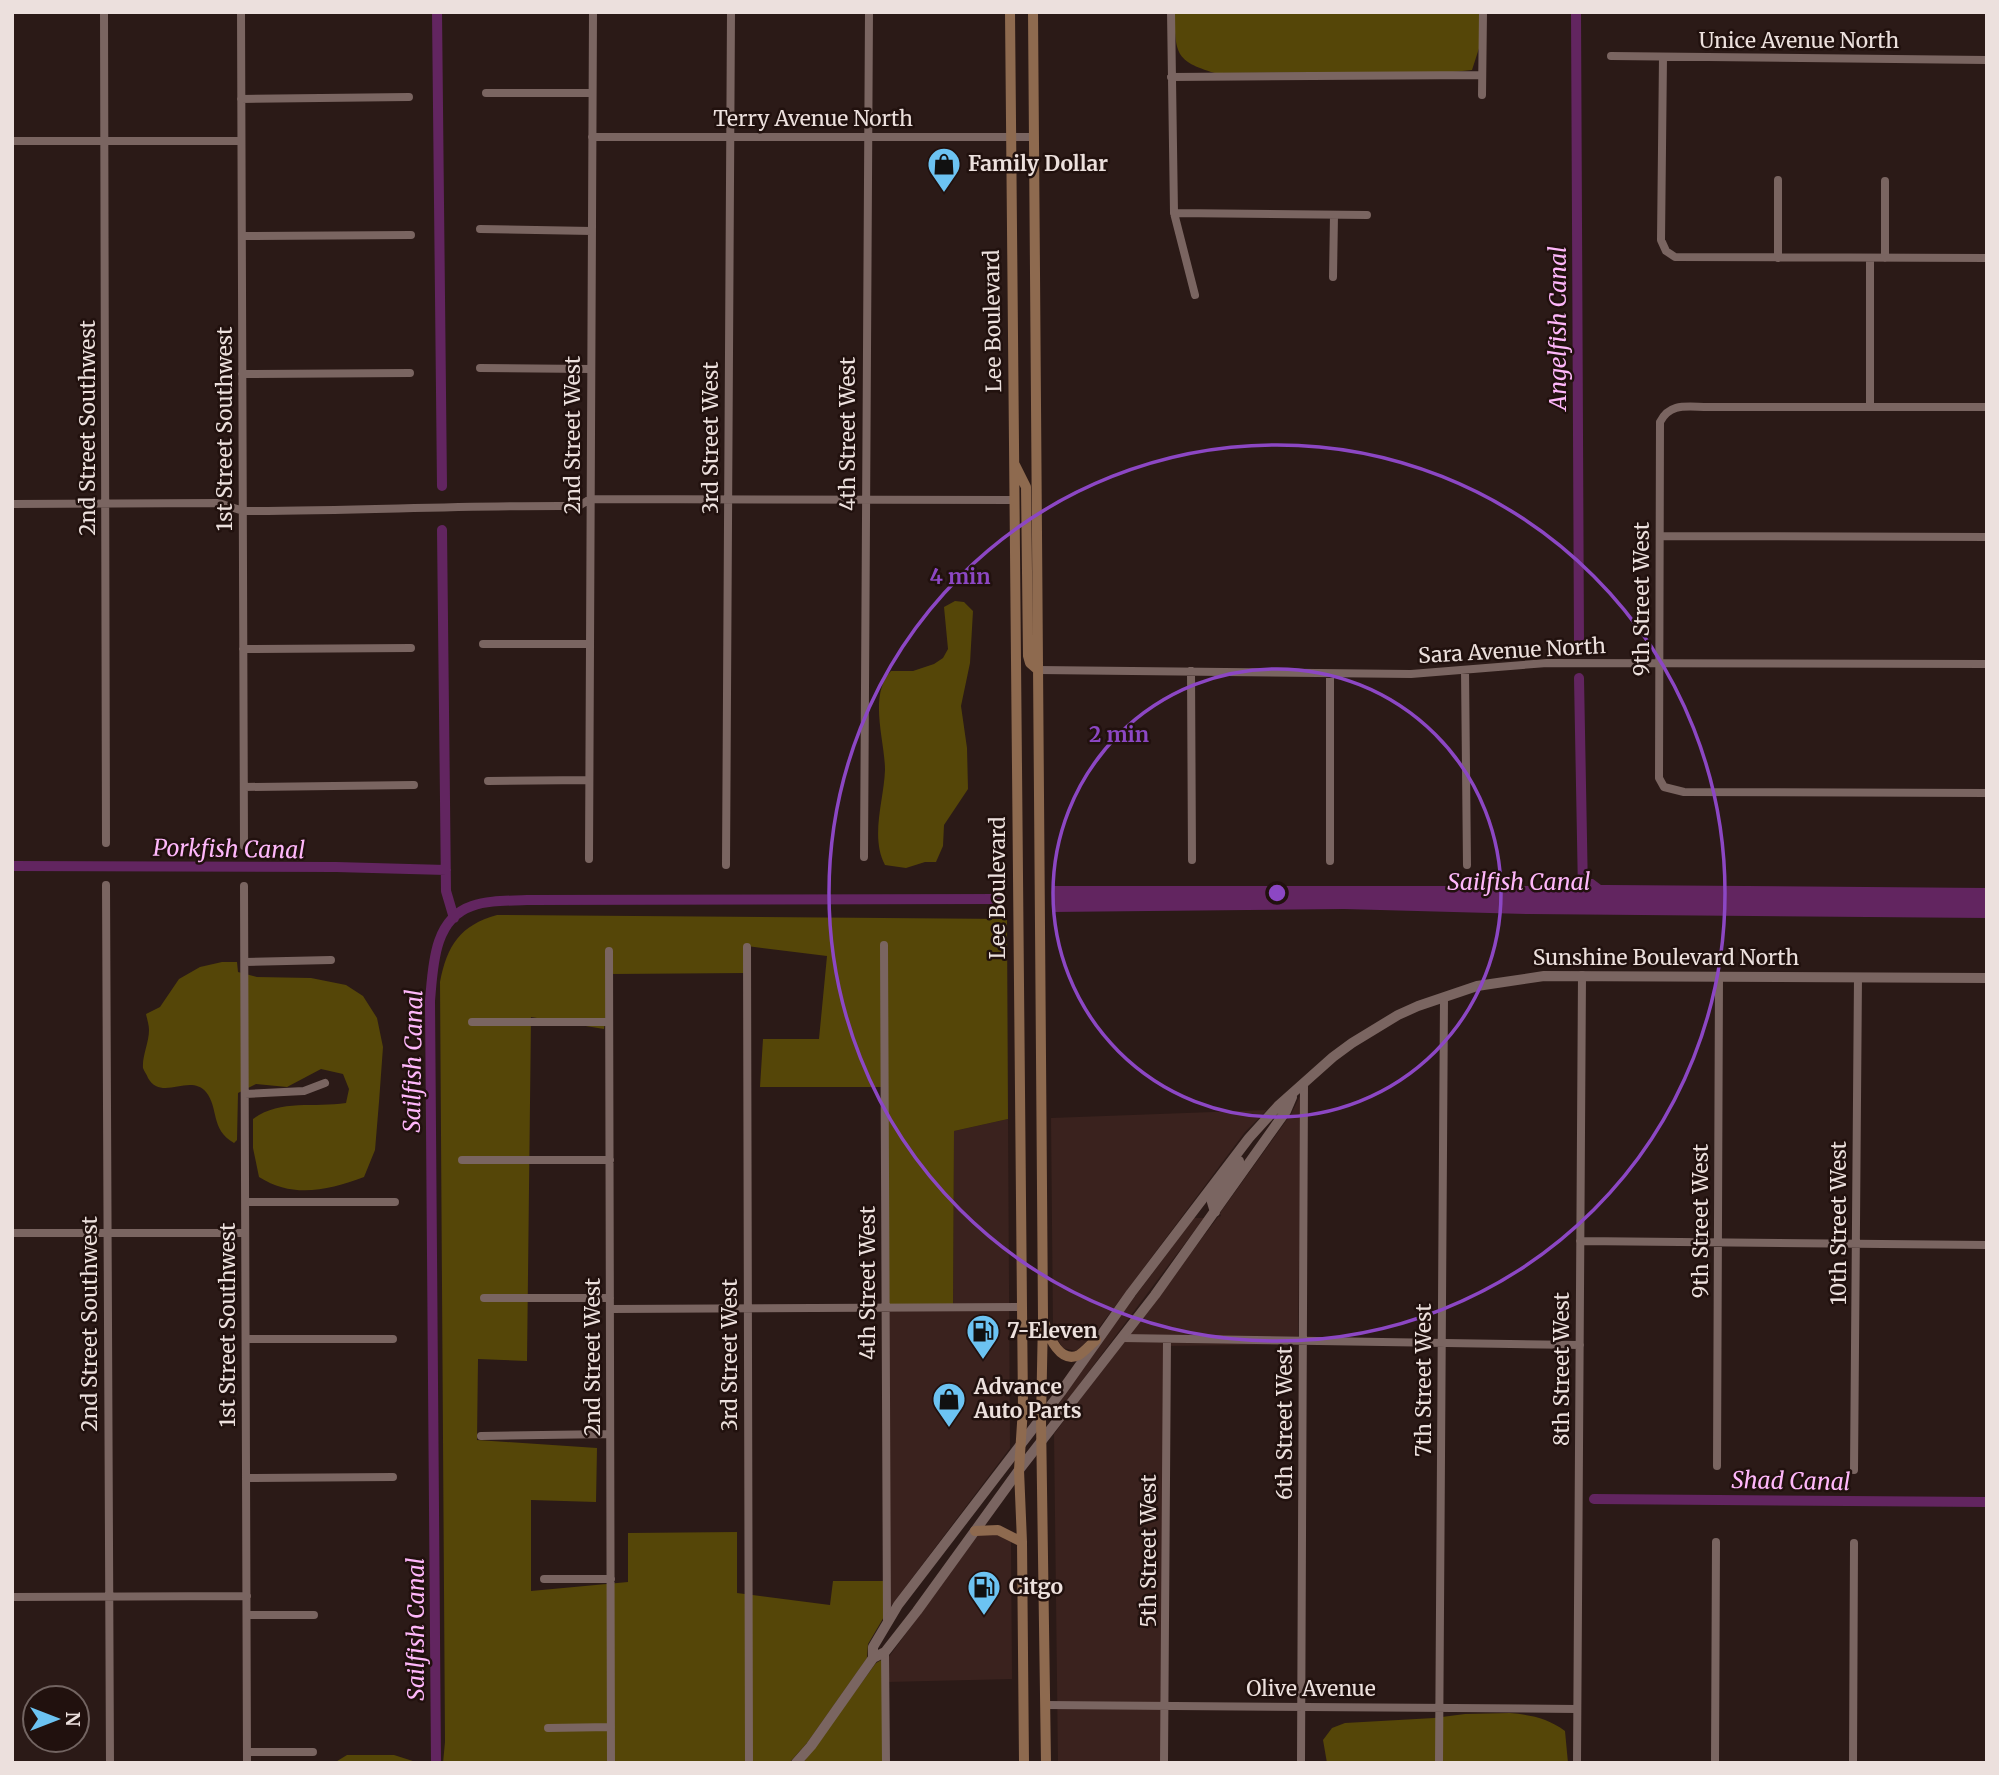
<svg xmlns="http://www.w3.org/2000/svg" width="1999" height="1775" viewBox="0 0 1999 1775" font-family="Merriweather,serif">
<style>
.built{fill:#3a221e}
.green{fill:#554608}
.water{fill:#622560}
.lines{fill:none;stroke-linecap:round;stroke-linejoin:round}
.canal{stroke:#622560;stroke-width:10}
.minor{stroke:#7a6561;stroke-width:8}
.tertiary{stroke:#7a6561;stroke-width:10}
.secondary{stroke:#8e6a4f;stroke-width:10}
.ring{fill:none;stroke:#8c47c4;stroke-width:3.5}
.labels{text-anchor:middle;stroke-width:5;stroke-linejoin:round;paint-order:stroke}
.street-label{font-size:21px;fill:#ece0dd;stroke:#21110e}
.poi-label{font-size:21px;font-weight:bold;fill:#ece0dd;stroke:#21110e;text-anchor:start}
.water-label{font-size:23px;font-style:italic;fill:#feb7fa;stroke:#21110e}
.centre{fill:#8c47c4;stroke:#21110e;stroke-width:3.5}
.ring-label{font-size:21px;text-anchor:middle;font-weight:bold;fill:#8c47c4;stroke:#21110e;stroke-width:5;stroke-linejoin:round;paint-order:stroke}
</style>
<rect width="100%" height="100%" fill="#2b1a17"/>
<path class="built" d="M1301,1094L1298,1344L1167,1346L1168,1763H1058L1054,1434L1218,1217L1221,1216L1220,1213L1291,1114Z
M1267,1110L1245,1132L1092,1337L1076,1351L1063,1348L1053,1332L1051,1118Z
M1008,1119L1010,1448L888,1610L887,1308L953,1309L954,1131Z
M1194,1218H1204L1054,1418V1410L1100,1343Z
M978,1535H997L1011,1542L1012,1679L888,1682V1658Z"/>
<path class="green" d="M1174,12H1482V39L1472,70L1453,72L1215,73C1174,61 1176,53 1174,12Z
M955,601L964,602L973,611L970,663L961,706L967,748L968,789L944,825L943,846L936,862H925L906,868L885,865C870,837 884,800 885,770C885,741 868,695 891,671H913L934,664L943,658L948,649L944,607Z
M497,915L1007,919L1008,1119L954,1131L953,1309L887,1308L884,1087H760L763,1039H819L827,956L747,946V973L611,974L604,1029L531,1017L527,1361L478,1359L477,1440L597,1448L596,1502L531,1500V1591L628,1582V1533L737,1532V1593L830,1605L833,1581H888V1610L868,1644L867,1658L807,1743L789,1763H443L445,1742L440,982C447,946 460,925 497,915Z
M222,962H237L238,972L257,977L311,978L346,985L363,996L377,1018L383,1047L379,1102L375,1150L364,1177C328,1190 294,1199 259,1177L253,1148V1119C280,1099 314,1108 346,1103L349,1089L343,1074L321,1069L287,1087L256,1084L238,1093L237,1140L234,1143C210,1129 219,1108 206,1092C189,1073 162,1102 148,1078C147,1075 144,1071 143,1068C142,1056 149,1043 149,1030C149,1025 147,1019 146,1014L160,1007L179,979L200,967Z
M885,1658L889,1763H803L876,1663Z
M1510,1713C1531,1715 1548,1718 1565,1731L1568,1763H1327L1323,1740L1332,1728L1345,1723L1434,1718L1465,1714Z
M347,1755H394L419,1763H334Z"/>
<path class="water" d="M1567,879H1593L1601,885H1609L1987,888V918L1528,914L1344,909L1052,912V886H1557L1565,883Z"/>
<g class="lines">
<path class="canal" d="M437,12L442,486
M1576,12L1579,644
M442,530L446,891L454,918
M1579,678L1583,892
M12,866L336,867L446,870
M1594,1499L1987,1502
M436,1763L430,1001C433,968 433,919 472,906C489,900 508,901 527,900L1002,899"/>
<path class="minor" d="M104,12L106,843
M241,12L244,846
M1171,12L1174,213L1195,295
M1611,56L1987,60
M1663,57L1661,240L1666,251L1675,257L1987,258
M1171,77L1482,75
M486,93H592
M1482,95L1483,12
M241,99L409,97
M592,137H1034
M12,141H241
M1778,180V258
M1885,181V258
M1174,213L1367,215
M480,229L592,231
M242,236L411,235
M1333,277L1334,215
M480,368L591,369
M242,374L410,373
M1870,407V259
M1987,407H1708C1688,407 1670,402 1660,422L1659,778L1664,787L1684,792L1987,793
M12,504L219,503L243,511C355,511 467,505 579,506L590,499L1014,500
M1660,536L1987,537
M483,644H589
M243,649L411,648
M1038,670L1411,674L1547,663L1987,664
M1465,670L1467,865
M1191,671L1192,860
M1330,674V861
M488,781L589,780
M244,787L414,785
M864,857L869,12
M589,859L593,12
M726,865L731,12
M106,885L110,1763
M244,886L247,1763
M884,945L887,1621
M747,947L749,1763
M609,951L611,1763
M245,962L331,960
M472,1022H609
M245,1094L304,1091L325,1083
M462,1160H610
M245,1202H395
M12,1233H245
M1580,1241L1987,1245
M484,1298H610
M611,1309L1022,1307
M1122,1338L1580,1345
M246,1339H393
M481,1436L610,1434
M1717,1466L1719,976
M1854,1470L1858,977
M246,1478L393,1477
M544,1579H611
M12,1597L247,1596
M247,1615H314
M885,1652L886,1763
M1045,1705L1577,1709
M548,1728L611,1727
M247,1752H313
M1164,1763L1167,1339
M1301,1763L1304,1083
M1439,1763L1444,997
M1577,1763L1582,975
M1715,1763L1716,1542
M1853,1763L1854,1543"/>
<path class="tertiary" d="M1215,1212L1212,1202L1239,1161
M873,1658V1647L898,1605L1061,1392L1131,1293L1249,1138L1278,1106L1333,1057L1352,1043L1398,1015L1418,1006L1477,986L1544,976L1987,978
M796,1763L811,1746L873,1658L885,1652L917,1611L1019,1470L1155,1295L1286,1111L1292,1097"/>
<path class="secondary" d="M1010,12L1022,1307L1023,1408L1019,1470L1022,1542L1024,1763
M1033,12L1043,1318L1041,1419L1046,1763
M1015,465L1026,487L1028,656L1030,663L1038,670
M1045,1324C1049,1337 1060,1364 1079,1355C1084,1352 1091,1344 1096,1340
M975,1531L998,1530L1022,1542"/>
</g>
<g class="ring">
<circle cx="1277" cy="893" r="224"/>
<circle cx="1277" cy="893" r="448"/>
</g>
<defs>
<symbol id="shop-pin" viewBox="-11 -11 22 30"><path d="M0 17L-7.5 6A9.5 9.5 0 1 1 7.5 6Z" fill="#6cc3f2" stroke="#21110e"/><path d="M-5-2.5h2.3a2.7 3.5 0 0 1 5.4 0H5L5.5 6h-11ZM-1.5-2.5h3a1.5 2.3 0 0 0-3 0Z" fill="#111"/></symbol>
<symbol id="fuel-pin" viewBox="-11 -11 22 30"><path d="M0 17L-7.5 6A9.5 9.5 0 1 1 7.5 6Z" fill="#6cc3f2" stroke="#21110e"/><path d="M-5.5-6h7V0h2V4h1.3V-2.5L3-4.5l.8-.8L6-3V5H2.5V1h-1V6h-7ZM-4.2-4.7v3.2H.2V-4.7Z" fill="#111"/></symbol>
</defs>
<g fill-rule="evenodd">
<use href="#shop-pin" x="925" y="145" width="38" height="52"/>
<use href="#fuel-pin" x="964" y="1312" width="38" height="52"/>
<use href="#shop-pin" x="930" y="1380" width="38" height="52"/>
<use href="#fuel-pin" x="965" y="1568" width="38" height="52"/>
</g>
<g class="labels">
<g class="street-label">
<text x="1799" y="48">Unice Avenue North</text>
<text x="813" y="126">Terry Avenue North</text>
<text transform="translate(993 321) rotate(-91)" y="7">Lee Boulevard</text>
<text transform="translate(88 428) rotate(-90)" y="7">2nd Street Southwest</text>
<text transform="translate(225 429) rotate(-90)" y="7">1st Street Southwest</text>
<text transform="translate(848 434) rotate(-90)" y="7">4th Street West</text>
<text transform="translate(573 435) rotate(-90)" y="7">2nd Street West</text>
<text transform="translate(711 438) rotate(-90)" y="7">3rd Street West</text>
<text transform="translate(1642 599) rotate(-90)" y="7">9th Street West</text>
<text transform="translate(1512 651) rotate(-3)" y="7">Sara Avenue North</text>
<text transform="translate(998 888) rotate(-90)" y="7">Lee Boulevard</text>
<text x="1666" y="965">Sunshine Boulevard North</text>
<text transform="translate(1701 1221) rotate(-90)" y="7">9th Street West</text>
<text transform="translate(1839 1223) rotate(-90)" y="7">10th Street West</text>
<text transform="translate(868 1283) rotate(-90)" y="7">4th Street West</text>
<text transform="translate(90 1324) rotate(-90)" y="7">2nd Street Southwest</text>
<text transform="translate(228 1325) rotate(-90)" y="7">1st Street Southwest</text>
<text transform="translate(730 1355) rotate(-90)" y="7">3rd Street West</text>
<text transform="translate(593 1357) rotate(-90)" y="7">2nd Street West</text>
<text transform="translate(1562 1369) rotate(-90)" y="7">8th Street West</text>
<text transform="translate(1424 1380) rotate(-90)" y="7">7th Street West</text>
<text transform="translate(1285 1423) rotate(-90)" y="7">6th Street West</text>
<text transform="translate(1149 1551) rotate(-90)" y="7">5th Street West</text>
<text x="1311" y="1696">Olive Avenue</text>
</g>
<g class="poi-label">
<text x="968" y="171">Family Dollar</text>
<text x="1007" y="1338">7-Eleven</text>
<text x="974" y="1394">Advance<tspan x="974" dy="24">Auto Parts</tspan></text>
<text x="1009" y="1594">Citgo</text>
</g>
<g class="water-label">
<text transform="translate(1558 328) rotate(-90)" y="8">Angelfish Canal</text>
<text transform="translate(229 849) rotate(1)" y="8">Porkfish Canal</text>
<text x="1519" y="890">Sailfish Canal</text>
<text transform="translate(413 1061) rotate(-89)" y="8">Sailfish Canal</text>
<text transform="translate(1791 1481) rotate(1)" y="8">Shad Canal</text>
<text transform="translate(416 1629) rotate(-90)" y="8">Sailfish Canal</text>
</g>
</g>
<circle cx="1277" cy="893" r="10" class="centre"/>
<g class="ring-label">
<text x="960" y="584">4 min</text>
<text x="1119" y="742">2 min</text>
</g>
<rect width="1999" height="1775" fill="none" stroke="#ece0dd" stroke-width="28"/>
<g transform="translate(56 1719) rotate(90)"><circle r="33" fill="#21110e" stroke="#726461" stroke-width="2"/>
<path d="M0-5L12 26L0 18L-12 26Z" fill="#6cc3f2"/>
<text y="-10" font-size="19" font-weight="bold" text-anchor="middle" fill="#ece0dd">N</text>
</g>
</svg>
